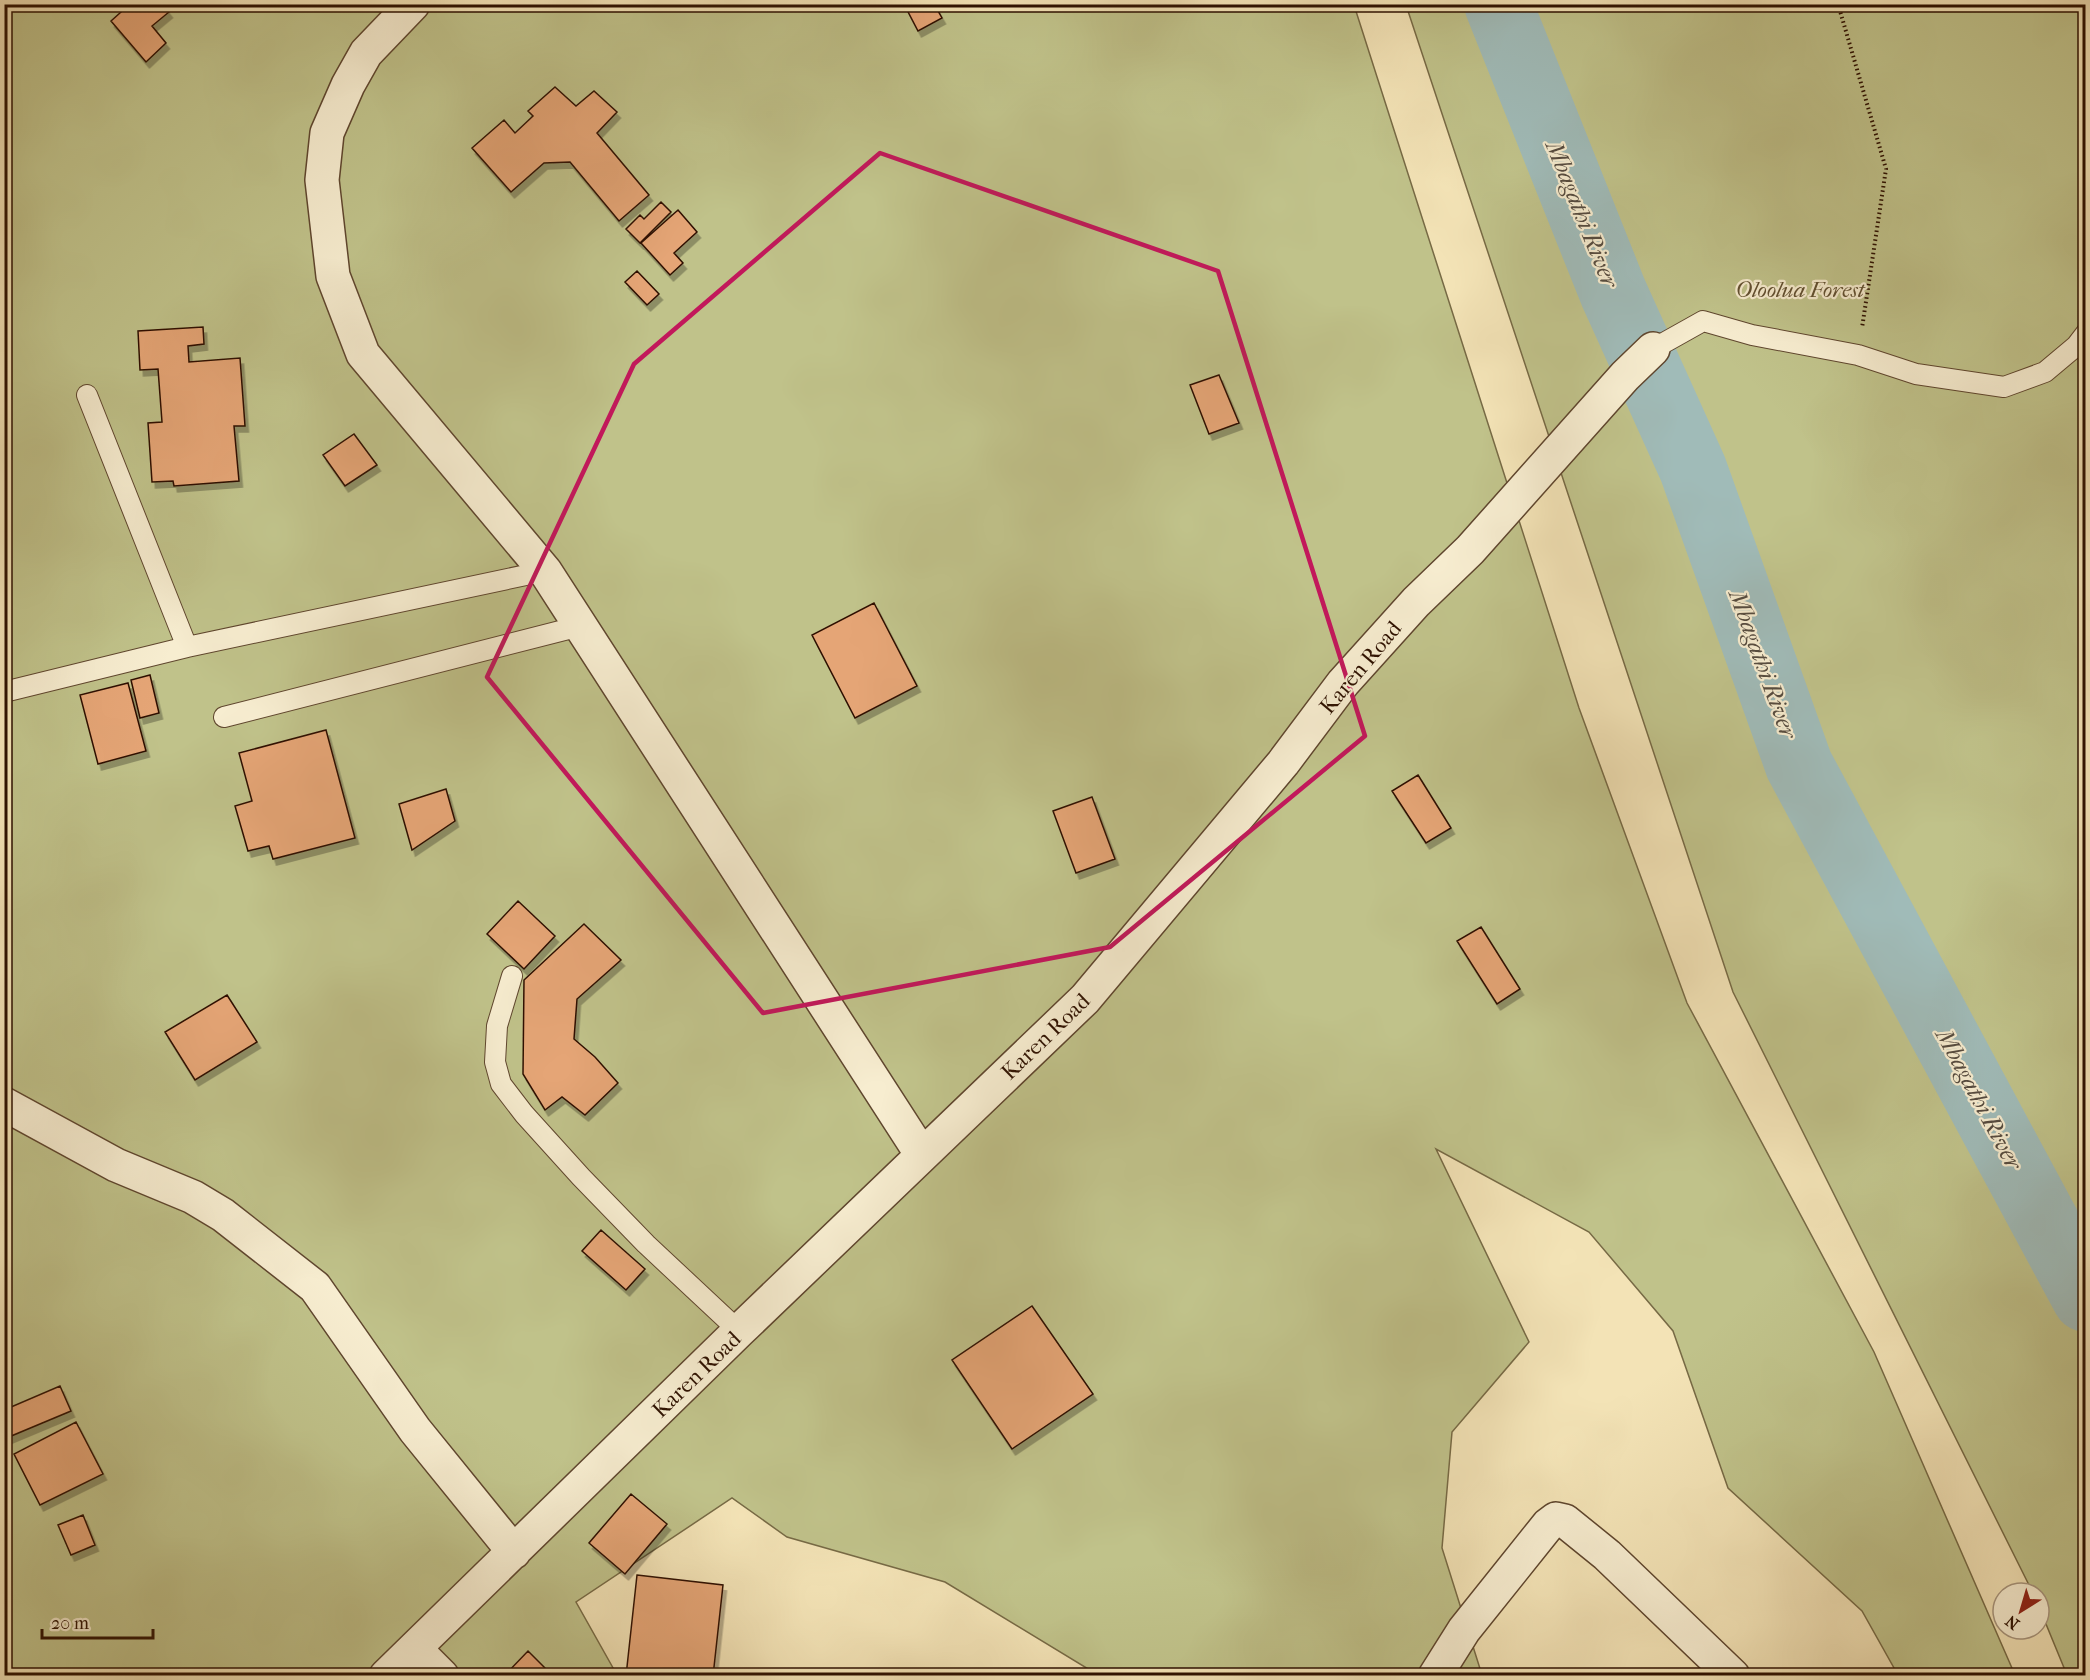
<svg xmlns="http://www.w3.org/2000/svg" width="2090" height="1680" viewBox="0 0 2090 1680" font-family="'IM FELL French Canon',serif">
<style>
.green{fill:#c0c28a;stroke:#776a45;stroke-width:1.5}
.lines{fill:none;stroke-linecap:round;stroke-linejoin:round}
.river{stroke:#a0bbb8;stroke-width:68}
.building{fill:#e5a576;stroke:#2e1100;stroke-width:1.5;filter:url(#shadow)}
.lane-casing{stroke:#5f462e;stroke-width:22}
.street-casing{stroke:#5f462e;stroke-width:36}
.path{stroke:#2e1100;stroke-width:4;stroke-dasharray:1.5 3;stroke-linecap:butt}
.lane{stroke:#f7edd0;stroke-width:20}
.street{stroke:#f7edd0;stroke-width:33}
.marked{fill:none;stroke:#c2185b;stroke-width:4.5;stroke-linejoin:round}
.labels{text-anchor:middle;stroke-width:4.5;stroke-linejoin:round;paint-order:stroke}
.park-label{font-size:22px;font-style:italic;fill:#614f30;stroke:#f7edd0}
.street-label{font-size:22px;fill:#2e1100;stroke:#f7edd0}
.water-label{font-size:24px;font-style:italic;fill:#564c40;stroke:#f7edd0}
</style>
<defs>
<filter id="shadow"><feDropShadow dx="3.5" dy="6" stdDeviation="0" flood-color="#0004"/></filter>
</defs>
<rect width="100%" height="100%" fill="#f3e3b6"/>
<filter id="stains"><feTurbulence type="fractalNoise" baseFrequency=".00333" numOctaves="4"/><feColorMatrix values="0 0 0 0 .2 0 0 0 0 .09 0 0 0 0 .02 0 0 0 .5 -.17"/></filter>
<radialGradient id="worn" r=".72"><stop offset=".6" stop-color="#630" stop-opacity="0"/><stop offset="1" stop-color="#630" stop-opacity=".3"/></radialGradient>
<path class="green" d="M5,5H1354L1579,708L1687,1003L1874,1352L2015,1675H1898L1862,1611L1728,1488L1673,1331L1589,1232L1436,1149L1529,1342L1452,1432L1442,1548L1482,1675H1098L945,1582L787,1537L732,1498L576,1602L617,1675L5,1676Z
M1406,5H2085V1675H2067L2039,1607V1593H2033L1733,992Z"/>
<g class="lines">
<path class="river" d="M1498,4L1613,292L1693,469L1799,765L2086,1298"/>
</g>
<path class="building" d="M130,4H163L169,12L152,26L166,43L146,62L111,21Z
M908,4H934L942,18L918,31L905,6Z
M555,87L576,106L594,91L617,112L597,133L649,195L619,221L570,162L544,163L511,192L472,148L504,120L515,133L533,116L528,111Z
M661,202L671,212L640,243L626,229L640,215L644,219Z
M678,210L697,232L674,253L683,263L670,275L641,243Z
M637,271L659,294L647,305L625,282Z
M203,327L204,344L188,346L189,362L240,358L245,426H234L239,481L174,486L173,481L152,482L148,423L162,422L158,369L140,370L138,331Z
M1219,375L1239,423L1209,434L1190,385Z
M354,434L377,465L345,486L323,455Z
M874,603L917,686L855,718L812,635Z
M150,675L159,713L140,718L131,680Z
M128,683L146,751L98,764L80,695Z
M326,730L355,838L273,859L269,846L248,851L235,806L252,801L239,753Z
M1418,775L1451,828L1426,843L1392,791Z
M446,789L455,821L412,850L399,804Z
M1092,797L1115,859L1076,873L1053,811Z
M518,901L555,936L524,969L487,934Z
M584,924L621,960L577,999L574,1039L595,1057L618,1083L585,1115L562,1097L545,1110L523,1074L524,980Z
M1481,927L1520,989L1497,1004L1457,941Z
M227,995L257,1042L195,1080L165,1032Z
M601,1230L645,1269L626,1290L582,1251Z
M1032,1306L1093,1394L1012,1449L952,1360Z
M60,1386L71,1411L4,1439V1410Z
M76,1422L103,1474L40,1505L14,1454Z
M631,1494L667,1524L625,1574L589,1543Z
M83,1515L95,1545L71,1555L58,1525Z
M637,1575L723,1585L713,1676H626Z
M528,1651L553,1676H504Z"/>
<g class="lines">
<defs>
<path id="lane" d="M1653,349L1703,321L1752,335L1858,355L1916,374L2004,387L2045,372L2076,346L2086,333
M87,395L187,647
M4,692L187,647L545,571
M224,717L580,626
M512,976L497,1026L495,1062L501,1084L524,1114L581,1177L646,1244L739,1331"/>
<path id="street" d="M413,4L366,53L348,85L327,133L322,180L333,276L363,354L545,571L922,1155
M4,1104L116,1165L193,1197L223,1215L315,1287L415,1430L514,1552
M415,1649L442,1676
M386,1676L739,1331L1085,999L1283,763L1343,683L1416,602L1470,550L1625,376L1653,349
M1435,1676L1464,1630L1548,1525L1556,1519L1565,1521L1607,1555L1733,1676"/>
</defs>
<use href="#lane" class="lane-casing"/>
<use href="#street" class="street-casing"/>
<path class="path" d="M1838,4L1886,169L1862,328"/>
<use href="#lane" class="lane"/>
<use href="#street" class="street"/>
</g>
<path class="marked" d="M880,153L1218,271L1365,736L1110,947L763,1013L487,677L634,364Z"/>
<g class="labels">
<g class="park-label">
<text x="1800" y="297">Oloolua Forest</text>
</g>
<g class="street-label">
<text transform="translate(1360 667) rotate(-50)" y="8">Karen Road</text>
<text transform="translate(1045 1036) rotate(-44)" y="8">Karen Road</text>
<text transform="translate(696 1374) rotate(-44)" y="8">Karen Road</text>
</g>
<g class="water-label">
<text transform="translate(1582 214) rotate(68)" y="8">Mbagathi River</text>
<text transform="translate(1763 664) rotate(70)" y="8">Mbagathi River</text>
<text transform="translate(1979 1099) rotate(62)" y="8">Mbagathi River</text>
</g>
</g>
<rect width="2090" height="1680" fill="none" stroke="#f3e3b6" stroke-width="24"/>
<rect x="6" y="6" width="2078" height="1668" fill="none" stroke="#2e1100" stroke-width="3"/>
<rect x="12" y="12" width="2066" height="1656" fill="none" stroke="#2e1100" stroke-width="1.5"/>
<g transform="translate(2021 1611) rotate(217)"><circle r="28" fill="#f7edd0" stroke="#a7957d" stroke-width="1.5"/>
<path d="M0-4.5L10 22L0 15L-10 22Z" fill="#8f2418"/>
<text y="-9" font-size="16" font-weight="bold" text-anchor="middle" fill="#2e1100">N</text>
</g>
<path d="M42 1629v9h111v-9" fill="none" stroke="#2e1100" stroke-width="3"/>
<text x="51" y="1629" font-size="18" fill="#2e1100" stroke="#f7edd0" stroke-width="4.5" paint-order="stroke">20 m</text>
<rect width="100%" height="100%" filter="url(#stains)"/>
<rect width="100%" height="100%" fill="url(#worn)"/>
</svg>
